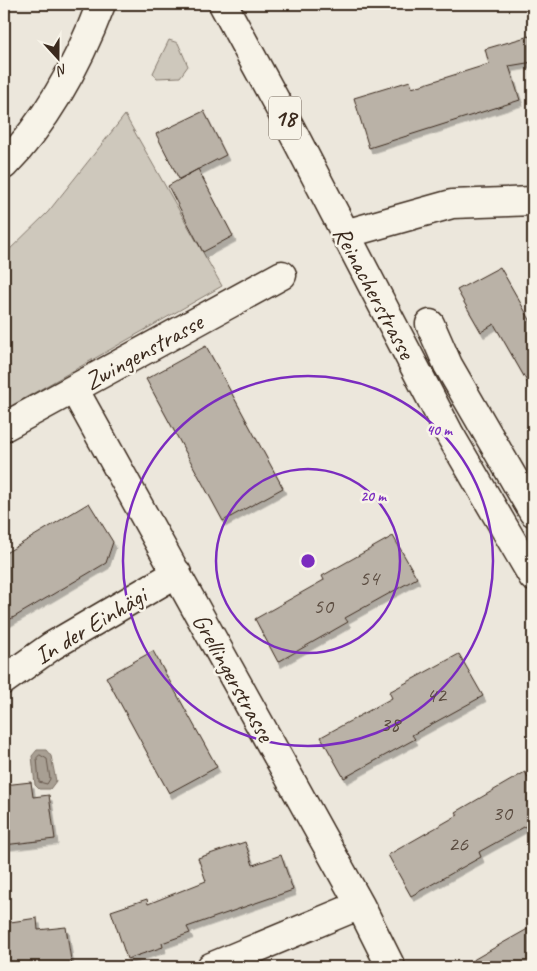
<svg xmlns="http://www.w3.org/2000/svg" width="537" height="971" viewBox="0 0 537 971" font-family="Caveat,sans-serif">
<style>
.green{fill:#cec8bc;stroke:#84796d}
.water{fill:#a89f93;stroke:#7c7064}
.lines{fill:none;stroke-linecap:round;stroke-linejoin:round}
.shore{stroke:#67594d;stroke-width:1}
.building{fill:#bab2a7;stroke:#3b2a1e;filter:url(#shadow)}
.street-casing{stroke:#3b2a1e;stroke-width:31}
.secondary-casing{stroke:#3b2a1e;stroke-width:31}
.primary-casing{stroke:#3b2a1e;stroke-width:31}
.street{stroke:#f7f3e8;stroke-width:28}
.secondary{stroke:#f7f3e8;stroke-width:28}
.primary{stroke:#f7f3e8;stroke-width:28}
.ring{fill:none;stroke:#7b2cbf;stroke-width:2.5}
.labels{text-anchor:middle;stroke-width:5;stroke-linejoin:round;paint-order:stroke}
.number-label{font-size:22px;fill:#5b4c40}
.shield{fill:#f7f3e8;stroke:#73665b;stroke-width:1}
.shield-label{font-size:24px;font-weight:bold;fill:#3b2a1e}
.street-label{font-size:25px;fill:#3b2a1e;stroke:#f7f3e8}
.centre{fill:#7b2cbf;stroke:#f7f3e8;stroke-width:2.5}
.ring-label{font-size:15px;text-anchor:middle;font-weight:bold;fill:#7b2cbf;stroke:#f7f3e8;stroke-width:5;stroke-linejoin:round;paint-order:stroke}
</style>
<defs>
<filter id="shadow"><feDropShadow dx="3" dy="5.5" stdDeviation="0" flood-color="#0004"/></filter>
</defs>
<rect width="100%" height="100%" fill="#ece7dc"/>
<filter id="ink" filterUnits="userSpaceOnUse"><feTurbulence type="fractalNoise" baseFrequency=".02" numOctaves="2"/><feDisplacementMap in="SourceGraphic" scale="10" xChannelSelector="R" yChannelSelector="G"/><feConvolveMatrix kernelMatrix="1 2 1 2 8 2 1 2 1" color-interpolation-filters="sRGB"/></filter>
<g filter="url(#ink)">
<path class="green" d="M169,40L178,43L188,66L180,77L157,78L153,73Z
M125,115L222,286L4,410V255L48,212Z"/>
<path class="water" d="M37,750H46L51,756L56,781L50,789H39L35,785L32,756Z"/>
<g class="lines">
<path class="shore" d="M40,755L47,759L50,779L47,784L39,782L37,758Z"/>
</g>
<path class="building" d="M533,35V62L509,66L520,100L369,148L354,98L410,81L412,88L489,64L485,49Z
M204,111L226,155L179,179L156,134Z
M198,169L233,236L203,252L168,186Z
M500,267L533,325V392L494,324L481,332L457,290Z
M206,346L283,488L223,521L146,379Z
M89,503L113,542L106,563L4,623V554Z
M393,536L417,578L345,618L348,622L278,662L255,619L324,580L322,576Z
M153,651L217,767L169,793L106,677Z
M459,654L483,696L412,735L415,739L344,778L321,737L392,698L389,692Z
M525,772L533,786V822L479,852L481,857L411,896L388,855L458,815L456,812Z
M31,782L33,797L49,795L55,839L4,845V785Z
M245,842L253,865L281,855L293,890L187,927L190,933L162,943L163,947L127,959L111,911L147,899L148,904L206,881L198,858Z
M37,918L38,930L66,927L72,967H4V923Z
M533,926V967H461L501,944Z"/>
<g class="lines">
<defs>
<path id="street" d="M345,234L452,204L533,201
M430,324L448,365L533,512
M74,389L360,905L391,967
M4,427L282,275
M4,680L52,646L177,573
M211,967L360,905"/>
<path id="secondary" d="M4,165C48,120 79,62 101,4"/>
<path id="primary" d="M223,4L291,129L449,433L533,577"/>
</defs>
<use href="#street" class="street-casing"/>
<use href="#secondary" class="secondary-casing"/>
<use href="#primary" class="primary-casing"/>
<use href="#street" class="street"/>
<use href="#secondary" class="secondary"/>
<use href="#primary" class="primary"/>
</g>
</g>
<g class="ring">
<circle cx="308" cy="561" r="92"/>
<circle cx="308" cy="561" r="185"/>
</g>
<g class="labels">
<g class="number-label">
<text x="369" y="585">54</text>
<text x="323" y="613">50</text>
<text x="436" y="702">42</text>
<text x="390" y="731">38</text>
<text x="502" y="820">30</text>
<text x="458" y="851">26</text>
</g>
<rect class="shield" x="269" y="96.5" width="32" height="43" rx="4"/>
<g class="shield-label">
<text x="285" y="126">18</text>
</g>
<g class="street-label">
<text transform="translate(375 292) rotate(62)" y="9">Reinacherstrasse</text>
<text transform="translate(143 351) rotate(-29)" y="9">Zwingenstrasse</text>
<text transform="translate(90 625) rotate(-31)" y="9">In der Einhägi</text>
<text transform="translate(234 677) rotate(61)" y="9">Grellingerstrasse</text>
</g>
</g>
<circle cx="308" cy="561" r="8" class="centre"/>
<g class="ring-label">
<text x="439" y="435">40 m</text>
<text x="373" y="501">20 m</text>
</g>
<rect width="537" height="971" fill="none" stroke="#f7f3e8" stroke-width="20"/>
<rect x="10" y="10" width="517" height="951" fill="none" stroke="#3b2a1e" stroke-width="2" filter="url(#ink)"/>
<g transform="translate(58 58) rotate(159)" stroke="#f7f3e8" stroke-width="4" paint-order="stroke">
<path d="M0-4L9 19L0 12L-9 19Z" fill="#3b2a1e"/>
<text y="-8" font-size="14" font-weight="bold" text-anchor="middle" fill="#3b2a1e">N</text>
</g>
</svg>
